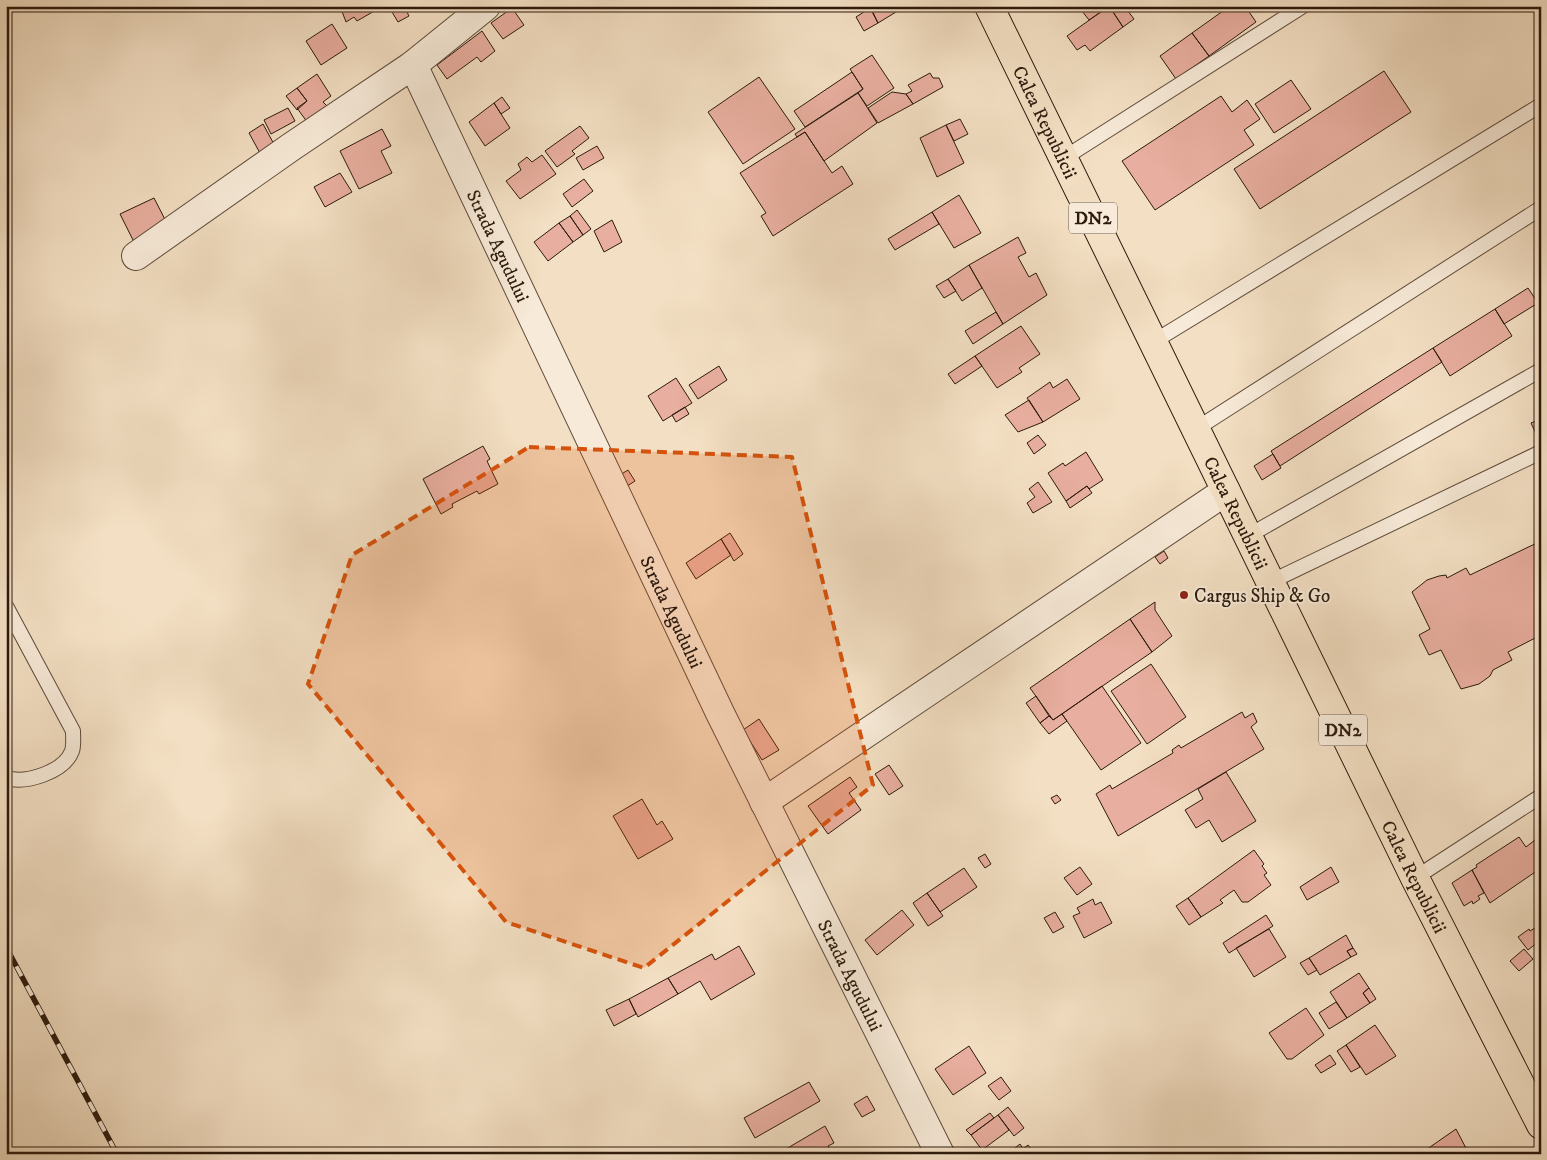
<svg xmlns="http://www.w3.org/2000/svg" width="1547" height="1160" viewBox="0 0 1547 1160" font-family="'IM FELL DW Pica',serif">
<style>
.building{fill:#e8ae9f;stroke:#2c1a0d}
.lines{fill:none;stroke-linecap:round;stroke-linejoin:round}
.lane-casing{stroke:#5e4b3a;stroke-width:16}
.street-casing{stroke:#5e4b3a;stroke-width:30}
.primary-casing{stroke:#2c1a0d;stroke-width:30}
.lane{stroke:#f7ead8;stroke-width:14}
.street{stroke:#f7ead8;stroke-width:28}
.primary{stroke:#f3dfc3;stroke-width:28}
.rail-casing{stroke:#2c1a0d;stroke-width:5.5}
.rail{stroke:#f7ead8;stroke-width:4;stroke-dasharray:11;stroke-linecap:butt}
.marked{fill:#d5530c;fill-opacity:0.2;stroke:#d5530c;stroke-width:4;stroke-dasharray:10 6;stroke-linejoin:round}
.poi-dot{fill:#8f2418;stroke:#f7ead8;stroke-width:2}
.labels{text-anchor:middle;stroke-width:4;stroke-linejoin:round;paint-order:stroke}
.shield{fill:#f7ead8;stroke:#69584a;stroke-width:1}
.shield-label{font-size:18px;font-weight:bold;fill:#2c1a0d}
.street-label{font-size:19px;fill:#2c1a0d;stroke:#f7ead8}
.poi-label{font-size:19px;fill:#2c1a0d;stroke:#f7ead8;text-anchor:start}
</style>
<rect width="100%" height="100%" fill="#f3dfc3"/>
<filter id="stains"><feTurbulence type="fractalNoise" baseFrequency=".004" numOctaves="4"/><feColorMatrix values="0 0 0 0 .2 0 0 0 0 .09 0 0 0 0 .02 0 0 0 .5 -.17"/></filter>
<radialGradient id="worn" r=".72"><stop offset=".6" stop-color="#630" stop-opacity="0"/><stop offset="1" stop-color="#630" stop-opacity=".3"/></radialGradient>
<path class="building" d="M340,6H383L357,21L354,17L346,22Z
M404,6L409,16L398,22L392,12Z
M870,6H893L896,12L878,23Z
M893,6H904L896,12Z
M1088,6H1110L1089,20L1082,11Z
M1109,6L1123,27L1090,51L1085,45L1077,50L1067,36Z
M1121,6H1124L1134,19L1123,27L1113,12Z
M1230,6H1245L1256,22L1209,56L1192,33Z
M512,8L524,25L503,39L491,23Z
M870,8L878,23L864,31L856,17Z
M332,24L347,48L321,65L306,41Z
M482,31L495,51L481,62L477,57L447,79L437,65Z
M1192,33L1209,56L1176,79L1160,56Z
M872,55L894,88L867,106L858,93L863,89L850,69Z
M1384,71L1411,112L1260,209L1234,169Z
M852,72L863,89L805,127L794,111Z
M930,73L933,78H939L943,87L913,104L906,94L912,91L908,85Z
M317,74L331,96L323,102L327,106L316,114L310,126L297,108L307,101L297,88Z
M759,77L795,129L743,164L708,112Z
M1291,80L1311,109L1274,133L1255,104Z
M297,88L307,101L297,110L286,96Z
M892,92L906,94L913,104L878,123L868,108Z
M858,93L877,123L824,161L805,132L797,137L795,134Z
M1221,96L1232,112L1247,100L1260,119L1244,130L1254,145L1155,210L1122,161Z
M502,97L510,108L501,114L494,103Z
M494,103L510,128L485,146L469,122Z
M288,108L295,121L271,134L264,120Z
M960,119L968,134L954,141L946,125Z
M263,124L281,157L267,166L249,133Z
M946,125L964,163L937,177L920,138Z
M580,126L589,138L572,151L575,154L557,167L545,151Z
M382,129L391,146L381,151L392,173L359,189L340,151Z
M805,132L832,173L842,166L853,184L773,236L761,216L766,213L740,173Z
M597,146L604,158L583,170L576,158Z
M542,155L556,174L520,199L506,181L521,170L518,164L527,157L532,162Z
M340,173L352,192L325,207L314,187Z
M584,179L593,191L572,207L563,194Z
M959,195L981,233L954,248L932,212Z
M154,198L173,235L139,252L120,214Z
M577,210L591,229L583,235L570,216Z
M932,212L939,224L895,250L888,239Z
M570,216L583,235L573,242L559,223Z
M612,220L622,242L604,252L594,231Z
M559,223L573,242L548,261L534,242Z
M1018,237L1026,253L1018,257L1029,277L1036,273L1047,295L1003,324L969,265Z
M969,265L982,288L962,301L948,279Z
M948,279L956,291L944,298L936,286Z
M1528,288L1538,303L1504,324L1495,309Z
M1495,309L1512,336L1450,376L1433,348Z
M996,312L1003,324L973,344L965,331Z
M1021,326L1040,354L1019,368L1022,372L997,388L975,356Z
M1433,348L1442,362L1280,466L1271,451Z
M975,356L982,366L955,384L948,374Z
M719,366L727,380L698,399L689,385Z
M676,378L692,403L663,421L648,396Z
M1067,379L1080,399L1043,422L1027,398L1050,382L1053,388Z
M1029,400L1043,422L1018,432L1005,415Z
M685,407L689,414L676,422L672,415Z
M1541,419V437L1538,438L1531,423Z
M1038,435L1046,445L1034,454L1027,443Z
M483,446L490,459L487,461L498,484L479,494L477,491L452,504L453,507L441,514L423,479Z
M1086,452L1103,480L1089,489L1087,486L1066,501L1048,473L1063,463L1065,466Z
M1273,454L1281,468L1262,480L1254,466Z
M628,470L635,481L615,494L607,483Z
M1038,482L1052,502L1033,513L1027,503L1035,497L1029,489Z
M1087,486L1092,493L1070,508L1066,501Z
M730,533L743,554L734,561L721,539Z
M721,539L731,555L696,579L686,563Z
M1541,541V635L1508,652L1512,660L1493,670L1490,676L1479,684L1461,689L1441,650L1429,655L1419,635L1430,629L1412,592L1427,580L1439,576L1446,575L1447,578L1466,568L1470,575Z
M1164,551L1168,558L1160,564L1155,557Z
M1155,602V610L1172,636L1152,652L1130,619Z
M1130,619L1152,652L1053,720L1030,688Z
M1151,664L1186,717L1147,744L1111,691Z
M1102,686L1141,743L1101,770L1062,714Z
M1036,696L1049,716L1040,723L1026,703Z
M1242,712L1245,718L1253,713L1257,722L1251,727L1264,749L1118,836L1096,794L1110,785L1112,789L1173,753L1172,750L1179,745L1181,748Z
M1062,714L1067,721L1049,734L1040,723L1049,716L1053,720Z
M759,719L779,750L762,760L743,730Z
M889,765L903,786L889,795L875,774Z
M1226,772L1256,821L1222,842L1209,820L1196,828L1185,810L1203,799L1198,789Z
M850,777L857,787L849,793L861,810L828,834L808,806Z
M1057,795L1061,800L1055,804L1051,798Z
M642,799L657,825L662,821L673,839L638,859L613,816Z
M1519,837L1526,847L1535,840L1538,844L1541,842V868L1490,903L1472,870L1477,867L1476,865Z
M1254,850L1264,864L1262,866L1267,873L1264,875L1271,885L1248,902H1242L1234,890L1220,900L1223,903L1201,917L1188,898Z
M985,854L991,864L985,868L978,858Z
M1080,867L1092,884L1077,895L1064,878Z
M1331,867L1339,882L1307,900L1300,887Z
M964,868L977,887L940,912L927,893Z
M1472,870L1484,893L1478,896L1480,899L1473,904L1472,901L1464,906L1452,883Z
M927,893L943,916L928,926L913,903Z
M1188,898L1201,917L1189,925L1176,906Z
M1093,899L1095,905L1101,902L1112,923L1084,938L1073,916L1080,913L1077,908Z
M902,910L914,925L877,955L865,940Z
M1055,912L1064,927L1053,933L1044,918Z
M1266,915L1273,926L1229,953L1223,943Z
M1535,928L1541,936L1536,940L1538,942L1528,950L1518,937L1529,929L1530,931Z
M1269,929L1286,957L1254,977L1236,948Z
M1346,935L1353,948L1347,951L1351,957L1320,975L1309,958Z
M739,946L755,974L711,1000L700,981L678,994L668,978L712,954L715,960Z
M1353,948L1357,954L1351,957L1347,951Z
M1524,949L1533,959L1519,971L1510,961Z
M1309,958L1317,970L1308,975L1300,963Z
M1359,973L1369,988L1363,993L1370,1003L1347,1018L1330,992Z
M668,978L678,994L638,1017L629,999Z
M1369,988L1376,999L1370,1003L1363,993Z
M629,999L636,1014L614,1026L606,1010Z
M1336,1002L1347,1018L1329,1029L1319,1013Z
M1306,1008L1324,1035L1292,1059H1287L1269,1033Z
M1375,1025L1396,1056L1366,1075L1346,1045Z
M1346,1045L1360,1067L1351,1072L1337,1051Z
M969,1046L986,1073L953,1095L935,1069Z
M1330,1055L1336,1064L1321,1073L1315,1065Z
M1001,1077L1011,1091L999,1100L988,1086Z
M809,1082L820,1101L755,1138L744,1118Z
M867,1096L875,1110L862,1117L854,1104Z
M1008,1107L1024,1128L1014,1136L998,1115Z
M990,1113L994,1118L971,1135L966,1130Z
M998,1115L1009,1130L982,1150L971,1135Z
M825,1126L834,1143L828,1146L832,1153L835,1154H788L786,1149Z
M1456,1129L1469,1154H1420Z
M1020,1144L1023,1149L1028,1145L1035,1154H1017L1019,1152L1015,1148Z"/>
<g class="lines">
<defs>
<path id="lane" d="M1064,158L1303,6
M1153,342L1541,105
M1196,429L1541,208
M1248,536L1541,370
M1270,582L1541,452
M6,606L73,731C73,737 74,745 72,751C64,772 26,784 6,778
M1415,878L1541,796"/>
<g id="street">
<path id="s1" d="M413,65L720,713L940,1154"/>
<path d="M136,256L291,147L413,65L486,6"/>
<path d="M764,802L1226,491"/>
</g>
<g id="primary">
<path id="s2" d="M989,6L1415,878L1541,1125"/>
</g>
</defs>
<use href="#lane" class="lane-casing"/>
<use href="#street" class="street-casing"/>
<use href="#primary" class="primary-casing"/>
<use href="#lane" class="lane"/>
<use href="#street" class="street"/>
<use href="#primary" class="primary"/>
<defs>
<path id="rail" d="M6,947L117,1154"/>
</defs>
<use href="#rail" class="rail-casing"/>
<use href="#rail" class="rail"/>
</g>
<path class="marked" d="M529,447L792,457L873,785L644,968L506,922L308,684L352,555Z"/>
<circle class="poi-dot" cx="1184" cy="595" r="5"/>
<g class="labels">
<g class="shield">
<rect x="1069" y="202.5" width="48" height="31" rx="4"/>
<rect x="1319" y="714.5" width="48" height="31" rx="4"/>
</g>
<g class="shield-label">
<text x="1093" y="224">DN2</text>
<text x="1343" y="736">DN2</text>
</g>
<g class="street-label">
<text dy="7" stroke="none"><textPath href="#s2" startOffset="129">Calea Republicii</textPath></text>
<text dy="7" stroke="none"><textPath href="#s1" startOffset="200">Strada Agudului</textPath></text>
<text dy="7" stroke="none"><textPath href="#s2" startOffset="564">Calea Republicii</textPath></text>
<text dy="7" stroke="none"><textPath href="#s1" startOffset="605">Strada Agudului</textPath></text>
<text dy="7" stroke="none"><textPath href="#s2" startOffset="969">Calea Republicii</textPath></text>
<text dy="7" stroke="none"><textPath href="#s1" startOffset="1010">Strada Agudului</textPath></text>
</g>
<g class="poi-label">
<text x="1194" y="602">Cargus Ship &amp; Go</text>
</g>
</g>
<rect width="1547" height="1160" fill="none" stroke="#f3dfc3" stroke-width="25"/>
<rect x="8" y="8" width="1532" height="1145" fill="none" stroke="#2c1a0d" stroke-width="2.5"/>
<rect x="12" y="12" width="1522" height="1135" fill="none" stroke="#2c1a0d"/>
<rect width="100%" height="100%" filter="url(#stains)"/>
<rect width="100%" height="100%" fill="url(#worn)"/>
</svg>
